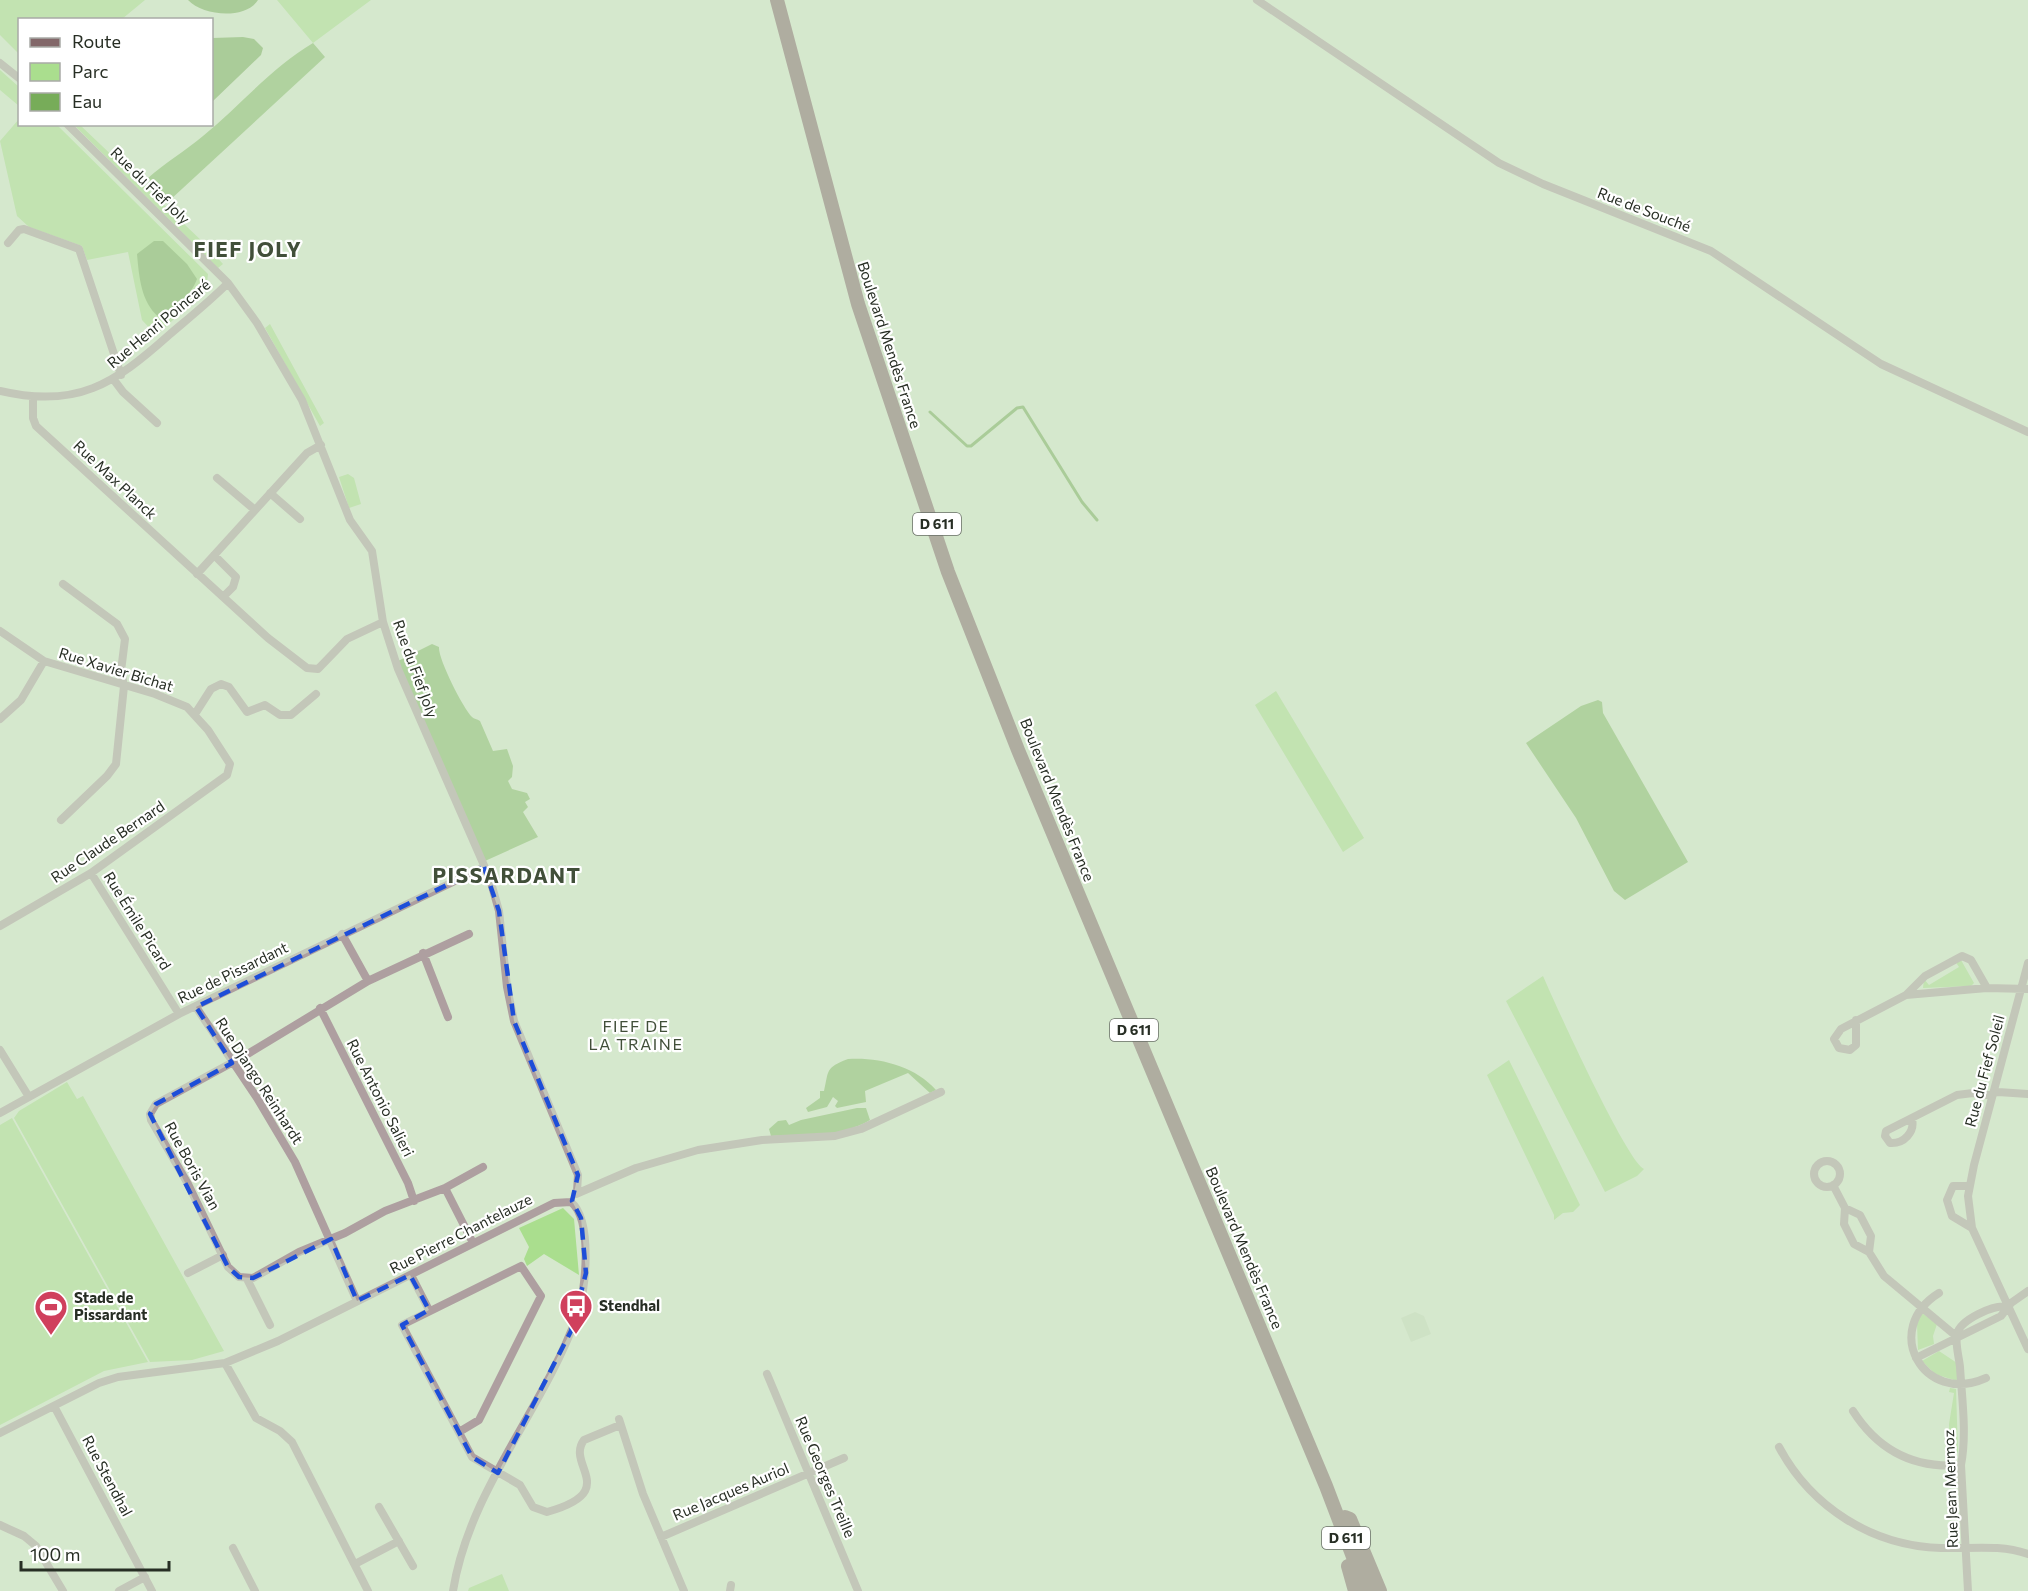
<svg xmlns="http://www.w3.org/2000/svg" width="2028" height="1591" viewBox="0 0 2028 1591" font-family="Commissioner,sans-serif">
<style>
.built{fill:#c6dcbb}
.green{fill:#aade8e}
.forest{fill:#84b966}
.water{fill:#77ac59}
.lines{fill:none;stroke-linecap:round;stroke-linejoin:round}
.stream{stroke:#77ac59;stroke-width:3}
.minor{stroke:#ae9fa0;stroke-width:8}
.primary{stroke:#826769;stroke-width:14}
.marked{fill:none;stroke:#1d4ed8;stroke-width:4.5;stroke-dasharray:12 8;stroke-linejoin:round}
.labels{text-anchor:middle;stroke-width:4.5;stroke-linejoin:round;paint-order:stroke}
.shield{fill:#fff;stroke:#686d66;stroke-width:1.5}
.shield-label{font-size:14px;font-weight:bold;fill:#272e24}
.street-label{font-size:15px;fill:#272e24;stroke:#fff}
.poi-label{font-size:15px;font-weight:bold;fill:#272e24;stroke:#fff;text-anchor:start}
.neighbourhood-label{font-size:16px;letter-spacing:1.5px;fill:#414f39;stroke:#fff}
.district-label{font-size:21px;font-weight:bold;letter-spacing:1.5px;fill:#414f39;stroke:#fff}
</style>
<rect width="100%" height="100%" fill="#d6e8cd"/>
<path class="built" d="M1415,1312L1424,1316L1431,1334L1411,1342L1401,1318Z"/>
<path class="green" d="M0,0H145L122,19L20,20L19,54L0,35Z
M277,0H371L313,43Z
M0,70L19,87V106L0,90Z
M19,119L20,124L57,125L208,274L206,291L156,335L142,320L128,252L87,260L82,246L29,227L17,216L0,141Z
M74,125H80L204,243L223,264L218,268Z
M270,324L324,423L320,426L265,328Z
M348,474L354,478L361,504L349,508L339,477Z
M1276,691L1364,838L1343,852L1255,705Z
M1961,960L1974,983L1971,986L1923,988L1924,979L1929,985L1959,967L1955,961Z
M1543,976C1555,1004 1626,1160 1644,1169L1637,1176L1605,1192L1506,1001Z
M1509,1060L1580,1205L1573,1212L1563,1213L1554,1220V1215L1487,1075Z
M67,1082L77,1099L83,1096L224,1351L192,1360L150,1362L14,1118L19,1111Z
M12,1118L148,1362L104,1371L0,1425V1125Z
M563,1208L574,1219L579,1275L544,1254L527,1266L524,1259L529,1247L519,1228Z
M1922,1313L1937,1324L1933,1336L1934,1344L1918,1350L1917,1324Z
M1939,1351L1957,1363V1381L1935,1374L1922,1361Z
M1950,1388L1956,1389L1958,1452L1950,1461L1949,1424L1954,1393L1949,1392Z
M502,1574L509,1591H468L469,1588Z"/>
<path class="forest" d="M313,43L325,57L170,200L148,178C165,163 185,151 203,136C240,106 272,67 313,43Z
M432,644L439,647C438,659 463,708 472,717C474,719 477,719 480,721L493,751L507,749L513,766L512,777L508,781L512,789L527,793L530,799L525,802L528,807L523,812L538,837L485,861L398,661Z
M1598,700L1602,702L1603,713L1688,862L1625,900L1614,891L1576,818L1526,743L1581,706Z
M848,1059C879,1057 915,1066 936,1090L930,1093L908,1073L865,1091L866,1102L837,1108L835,1106L838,1101L833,1097L827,1107L808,1112L806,1108L820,1098V1091H824C829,1070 825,1068 848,1059Z
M857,1108H866L870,1120C840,1138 804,1135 771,1136L769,1129L778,1121L786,1120L789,1125L801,1120Z"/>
<path class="water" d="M188,0H258C245,20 203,16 188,0Z
M243,37L254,39L263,48L261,55L212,102V38Z
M154,241H163L187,264L197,279C192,294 173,312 159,317C141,303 139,276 137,254Z"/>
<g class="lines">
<path class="stream" d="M930,412L967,446H971L1017,408L1023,407L1082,502L1097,520"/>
<path class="minor" d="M1257,0L1499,163L1543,184L1711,251L1881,364L2028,432
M0,63L20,79
M67,124L228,283L257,323L302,400L350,520L372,551L383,622L398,669L490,879L499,911L507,987L514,1021L578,1175L577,1192
M8,243L19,230L24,229L79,249L121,375
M114,380L123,392L157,423
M0,391C77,409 114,384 169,335C189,318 210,301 228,283
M33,397V418L36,426L268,638L307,668L318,669L347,639L383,622
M217,478L255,510
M270,493L300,519
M214,555L236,577L233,587L223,597
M197,574L307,453L321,445
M0,631L44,661L155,694L187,707L208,730L230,764L227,775L91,873L0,926
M195,714L211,689L221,684L229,687L247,712L265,705L280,715H291L316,694
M0,719L21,700L44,661
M61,820L107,776L116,764L124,686L121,671L125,639L117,624L63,584
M91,873L179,1014
M342,934L368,981
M423,953L448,1017
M2028,963L1974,1165L1968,1196L1972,1228L2028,1349
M1906,995L1925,976L1962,956L1971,960L1987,988
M196,1007L257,1098L295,1162L357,1301
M320,1008L408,1183L414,1201
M1856,1020V1045L1850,1050L1839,1048L1834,1039L1841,1029L1906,995L1987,988L2028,989
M0,1050L29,1097
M0,1113L179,1014L484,867
M1912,1119C1915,1132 1904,1144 1890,1143L1885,1136L1886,1131L1957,1095L1973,1093L1987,1095L1998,1092L2028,1094
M1814 1174a13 13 0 1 1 26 0a13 13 0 1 1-26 0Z
M1833,1185L1845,1208L1844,1224L1854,1244L1869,1252L1884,1276L1956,1336
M1969,1186H1953L1947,1200L1952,1216L1972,1228
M445,1188L385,1211L345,1233L299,1252L253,1278L239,1277L228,1267L188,1184L151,1120L150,1114L156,1104L246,1055L368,981L469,934
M576,1194L636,1168L698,1150L762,1140L835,1136L861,1129L941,1092
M1845,1208L1860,1215L1871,1236L1869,1252
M473,1243L445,1188L483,1167
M188,1273L223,1255
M411,1275L429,1310
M247,1279L270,1325
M1939,1293C1881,1329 1923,1406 1986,1378
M1916,1358L2001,1316L2011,1303L2028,1291
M225,1363L256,1418L280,1431L292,1442L368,1591
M767,1374L858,1591
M54,1406L152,1591
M1853,1411C1878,1450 1914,1469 1961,1465
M619,1419L643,1494L684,1591
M459,1432L479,1420L541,1296L521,1266L402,1325L472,1457L520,1485L533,1507L547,1512C622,1491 565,1465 584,1440L620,1425
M0,1433L99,1383L118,1377L225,1363L278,1341L554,1203L571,1202
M1779,1447C1811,1507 1872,1546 1941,1548C1970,1549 2000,1544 2028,1554
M379,1507L413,1566
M0,1525L24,1536L36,1546L63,1591
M661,1537L844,1458
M233,1548L255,1591
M355,1564L399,1541
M119,1591L145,1577
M453,1591C469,1490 543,1410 577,1316C586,1292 593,1220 571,1202
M730,1591L731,1585
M1968,1591L1961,1465C1967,1434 1962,1399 1960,1367C1959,1357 1955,1344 1957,1334C1960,1320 1994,1304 2007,1307"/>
<path class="primary" d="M777,0L858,304L948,572L1018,750L1326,1486L1366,1591
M1345,1517L1350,1519L1380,1591
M1348,1566L1355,1591"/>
</g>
<path d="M0 0H2028V1591H0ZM484,867L499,911L514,1021L578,1175L572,1201L581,1218L586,1273L571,1331L498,1473L472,1457L402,1325L429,1310L410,1275L357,1301L331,1239L253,1278L239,1277L228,1267L150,1114L156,1104L232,1063L196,1007Z" fill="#d6e8cd" fill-opacity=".55" fill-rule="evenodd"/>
<path class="marked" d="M484,867L499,911L514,1021L578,1175L572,1201L581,1218L586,1273L571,1331L498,1473L472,1457L402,1325L429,1310L410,1275L357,1301L331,1239L253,1278L239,1277L228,1267L150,1114L156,1104L232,1063L196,1007Z"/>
<defs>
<symbol id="bus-pin" viewBox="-11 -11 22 30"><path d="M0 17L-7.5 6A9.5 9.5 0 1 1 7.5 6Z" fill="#d0405d" stroke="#fff"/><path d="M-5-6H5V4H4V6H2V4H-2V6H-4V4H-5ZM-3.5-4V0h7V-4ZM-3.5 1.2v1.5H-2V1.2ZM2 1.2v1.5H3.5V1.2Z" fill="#fff"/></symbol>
<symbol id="stadium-pin" viewBox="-11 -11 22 30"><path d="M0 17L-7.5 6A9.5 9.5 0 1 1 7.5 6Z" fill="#d0405d" stroke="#fff"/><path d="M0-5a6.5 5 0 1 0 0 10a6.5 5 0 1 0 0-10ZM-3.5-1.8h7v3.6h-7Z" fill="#fff"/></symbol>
</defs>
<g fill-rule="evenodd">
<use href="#bus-pin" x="557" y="1287" width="38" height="52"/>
<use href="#stadium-pin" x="32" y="1288" width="38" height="52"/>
</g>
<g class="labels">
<g class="shield">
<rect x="913" y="513" width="48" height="22" rx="4.5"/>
<rect x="1110" y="1019" width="48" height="22" rx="4.5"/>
<rect x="1322" y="1527" width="48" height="22" rx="4.5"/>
</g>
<g class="shield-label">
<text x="937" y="529">D 611</text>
<text x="1134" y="1035">D 611</text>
<text x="1346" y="1543">D 611</text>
</g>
<g class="street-label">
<text transform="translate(150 186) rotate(44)" y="5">Rue du Fief Joly</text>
<text transform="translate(1644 210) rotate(21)" y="5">Rue de Souché</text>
<text transform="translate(159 324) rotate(-40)" y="5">Rue Henri Poincaré</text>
<text transform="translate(889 345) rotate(72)" y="5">Boulevard Mendès France</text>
<text transform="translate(115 480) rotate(43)" y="5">Rue Max Planck</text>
<text transform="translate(415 669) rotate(70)" y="5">Rue du Fief Joly</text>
<text transform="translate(116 670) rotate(17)" y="5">Rue Xavier Bichat</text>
<text transform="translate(1057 800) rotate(68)" y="5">Boulevard Mendès France</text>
<text transform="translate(108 842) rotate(-34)" y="5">Rue Claude Bernard</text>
<text transform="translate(137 921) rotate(58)" y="5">Rue Émile Picard</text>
<text transform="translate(233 973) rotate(-26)" y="5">Rue de Pissardant</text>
<text transform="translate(1985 1071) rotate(-75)" y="5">Rue du Fief Soleil</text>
<text transform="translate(259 1081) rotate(57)" y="5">Rue Django Reinhardt</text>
<text transform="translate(380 1098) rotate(63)" y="5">Rue Antonio Salieri</text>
<text transform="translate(192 1166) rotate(61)" y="5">Rue Boris Vian</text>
<text transform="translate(461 1234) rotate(-27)" y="5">Rue Pierre Chantelauze</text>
<text transform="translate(1244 1248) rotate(67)" y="5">Boulevard Mendès France</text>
<text transform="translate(107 1476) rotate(62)" y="5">Rue Stendhal</text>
<text transform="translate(825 1477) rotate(67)" y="5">Rue Georges Treille</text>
<text transform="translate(1951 1489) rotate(-92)" y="5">Rue Jean Mermoz</text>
<text transform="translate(731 1492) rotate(-23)" y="5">Rue Jacques Auriol</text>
</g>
<g class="poi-label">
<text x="74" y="1303">Stade de<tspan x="74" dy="17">Pissardant</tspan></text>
<text x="599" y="1311">Stendhal</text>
</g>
<g class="neighbourhood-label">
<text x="636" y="1032">FIEF DE<tspan x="636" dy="18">LA TRAINE</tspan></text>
</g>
<g class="district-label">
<text x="248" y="257">FIEF JOLY</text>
<text x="507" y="883">PISSARDANT</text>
</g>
</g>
<rect x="18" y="18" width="195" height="108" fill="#ffffff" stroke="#a9aba7" stroke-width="1.5"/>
<rect x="30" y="38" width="30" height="9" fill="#826769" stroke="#a9aba7" stroke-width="1.5"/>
<text x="72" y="48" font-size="18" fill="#272e24">Route</text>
<rect x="30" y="63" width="30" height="18" fill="#aade8e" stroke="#a9aba7" stroke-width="1.5"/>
<text x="72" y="78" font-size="18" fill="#272e24">Parc</text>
<rect x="30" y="93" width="30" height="18" fill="#77ac59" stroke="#a9aba7" stroke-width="1.5"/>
<text x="72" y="108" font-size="18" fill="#272e24">Eau</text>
<path d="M21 1561v9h148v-9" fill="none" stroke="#272e24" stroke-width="3"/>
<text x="30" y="1561" font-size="18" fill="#272e24" stroke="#ffffff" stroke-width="4.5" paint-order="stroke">100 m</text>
</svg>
